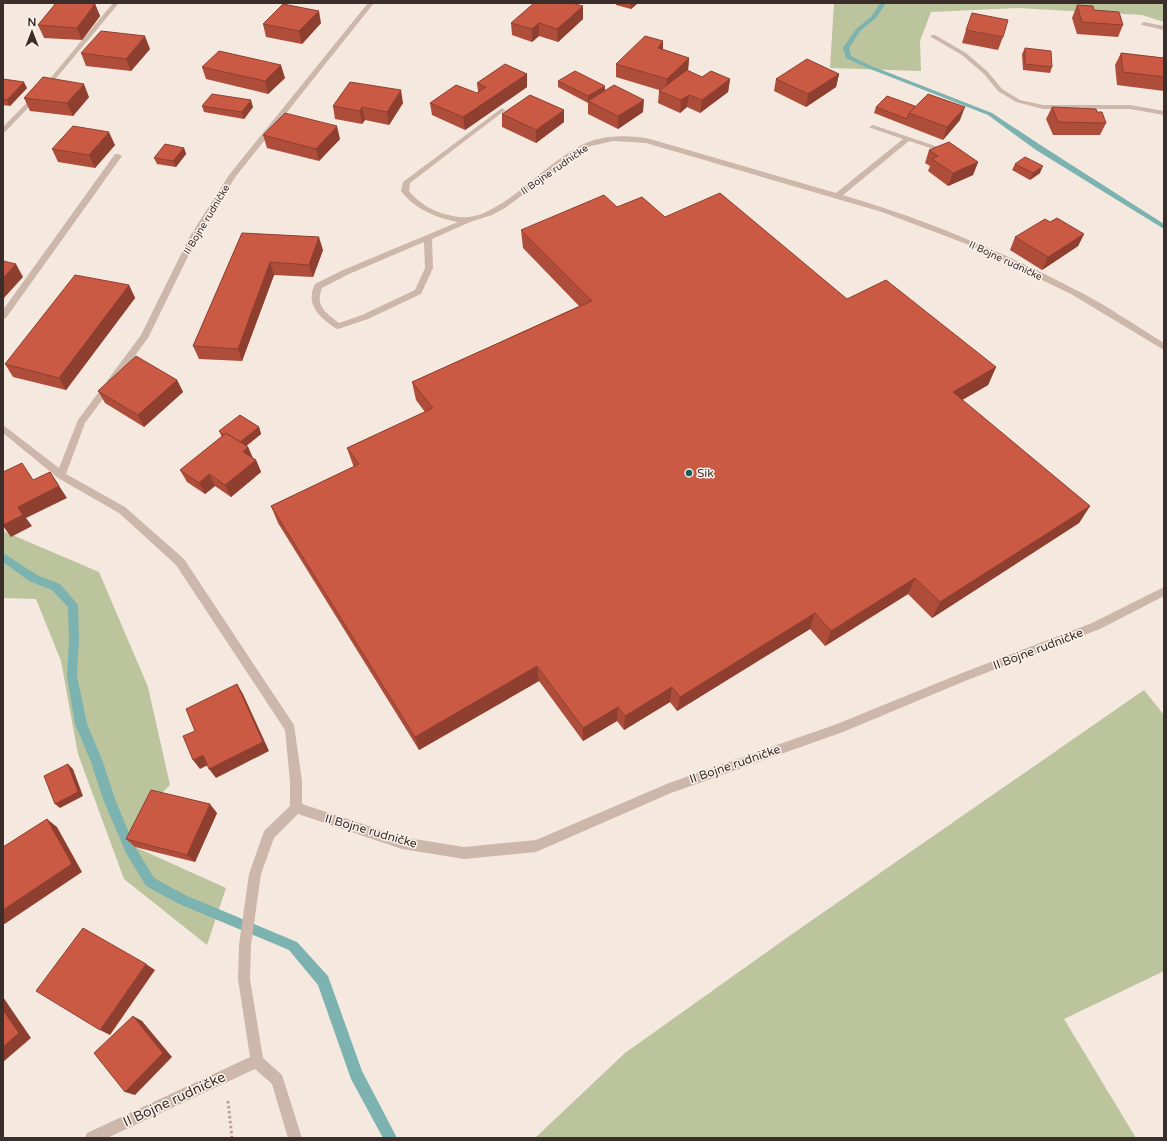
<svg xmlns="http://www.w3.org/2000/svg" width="1167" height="1141" viewBox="0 0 1167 1141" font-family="'Varela Round',sans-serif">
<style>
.green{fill:#bbc49d}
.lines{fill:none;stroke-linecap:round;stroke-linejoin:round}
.stream{fill:#7cb3b0;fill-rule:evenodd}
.path{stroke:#b9a094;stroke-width:3;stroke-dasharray:2.5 2.5;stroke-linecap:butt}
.minor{fill:#cdb7aa;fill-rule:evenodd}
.wall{fill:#af4d3b}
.shaded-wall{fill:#8e3f30}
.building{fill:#cb5a45;stroke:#8e3f30}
.poi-dot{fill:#1d5e5d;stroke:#fbf3ec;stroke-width:1.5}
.labels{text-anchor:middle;stroke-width:3;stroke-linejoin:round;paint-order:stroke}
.far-street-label{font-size:10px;fill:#3a2d2a;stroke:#fbf3ec}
.poi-label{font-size:12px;fill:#3a2d2a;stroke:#fbf3ec;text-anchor:start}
.street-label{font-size:12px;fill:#3a2d2a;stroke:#fbf3ec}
.near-street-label{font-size:14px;fill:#3a2d2a;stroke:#fbf3ec}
</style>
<rect width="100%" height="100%" fill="#f4e8df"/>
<path class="green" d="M834,3H1164V22L1142,15L1018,8L931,12L920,41L921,71L830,68Z
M3,531L99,572L148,687L170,785L151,804L135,847L226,888L207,945L124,879L78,754L61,661L36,599L3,598Z
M1144,690L1164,715V971L1064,1019L1136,1138H535L625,1053L795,932Z"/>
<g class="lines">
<path class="stream" d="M880,3H886L876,18L860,31L849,48L851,56L869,65L992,113L1042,146L1164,224V229L1036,150L988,115L865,67L846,58L843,48L856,29L872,16Z
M3,553L37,575L60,584L78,605L79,640L77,676L87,724L103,762L115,799L134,845L154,878L185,895L297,942L328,976L362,1071L397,1138H383L351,1079L318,985L289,950L177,903L146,886L126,853L103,799L91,762L75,724L67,676L69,640L68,607L52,590L29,581L3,562Z"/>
<path class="path" d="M228,1101L232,1138"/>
<path class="minor" d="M113,3H119L53,82L5,132L3,133V127L49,80Z
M368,3H374L236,176L198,236L148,338L85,423L66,474L125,507L184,559L294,725L302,781V804L402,837L464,847L536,840L669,783L837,724L957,675L1092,623L1164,587V596L1100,629L965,681L843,732L671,793L536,852L464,859L402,849L298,814L274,838L261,874L251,945L250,979L263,1058L282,1075L302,1138H288L272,1084L255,1069L107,1138H85L87,1133L250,1057L238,979L239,945L249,874L263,834L265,830L290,806V781L285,730L176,565L119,513L58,478L3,433V425L59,468L78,420L141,335L190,236L229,175Z
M1144,22L1164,26V30L1142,25L1141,24Z
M931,35H935L966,53L988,72L1002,89L1020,100L1043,105H1130L1164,111V115L1130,109H1043L1016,102L998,91L984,74L962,55L931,37Z
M502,108L505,110L504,111L410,183L409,191C417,201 429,209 441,213C452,216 463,219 474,216C485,214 495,207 504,202C531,184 557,156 586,143C605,135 630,135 650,139L836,193L903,139L871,128L869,127L873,125L953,152L949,154L909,141L843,195C924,219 1001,251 1076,290C1106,305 1135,325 1164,343V350L1071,294L969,245L882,212L646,143L613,141L591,146L572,158L505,208L492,215L470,222L432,239L433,268L421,294L368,319L338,329C334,328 331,325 327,322C314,312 307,300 315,284L343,270L458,222C437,218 414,209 401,191L403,182ZM424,242L425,268L415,290L362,315L339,323C325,312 315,306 322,288L349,274Z
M115,154H118L122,156L6,318L3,319V310Z"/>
</g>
<path class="wall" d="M56,3H93V4H95L100,16L82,40L44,38L38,25Z
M616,3H638L631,9L616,5Z
M1077,5L1123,25L1118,37L1077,34L1072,18Z
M583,19L558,42L539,36L532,42L512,35L511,23Z
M321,23L302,44L266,37L263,24Z
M966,30L1003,37L998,50L962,43Z
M663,41V49L689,58L688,71L702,77L730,79L728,92L700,113L687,107L680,113L658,103L659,91V90L616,77V64Z
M1025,48L1052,67L1050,73L1023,70L1022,54Z
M150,49L131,71L86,66L81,53Z
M1121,53L1164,58V91L1117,85L1115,65Z
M202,67L285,78L268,94L206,79Z
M527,74V87L465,130L432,115L430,103L477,93L478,92L477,83Z
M839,74L836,87L806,107L774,91L776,79Z
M3,79L27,88L10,106L3,105Z
M558,81L605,90L643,112L618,129L588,114V103L558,87Z
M89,97L73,116L30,111L24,98Z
M403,103L389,125L365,120L362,124L335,119L333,106Z
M202,106L253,107L244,119L204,112Z
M876,107L960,120L943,140L874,113Z
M1052,107L1097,112L1106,123L1100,135H1053L1046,119Z
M502,114L564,122L536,143L502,127Z
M263,135L340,139L319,161L267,148Z
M115,145L95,168L58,162L52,149Z
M184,148L186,154L176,167L157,164L154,158Z
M929,150L978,162L973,175L948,186L928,171L930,166L925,163Z
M1015,164L1040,173L1030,180L1012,170Z
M617,207L665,217L847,299L996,367L988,385L962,400L1090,506L1079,523L932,618L908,594L825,646L810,629L677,711L670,702L624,730L617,721L583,741L539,681L419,750L278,523L271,506L354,467L353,465L347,448L425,412L416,400L412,382L579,306L523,248L521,230Z
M1050,222L1084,234L1078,246L1042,270L1010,250L1015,237Z
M242,233L323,250L313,277L274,275L242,361L199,359L193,346Z
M129,285L135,298L66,390L13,377L5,364Z
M177,380L183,392L144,427L105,403L98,391Z
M259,427L261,434L246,446L248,447L253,458L256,460L261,472L231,497L215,486L205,494L187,482L180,470L222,437L219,431Z
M217,813L195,862L135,847L126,839Z"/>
<path class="shaded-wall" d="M84,3H93L94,5L95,4L100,16L82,40L77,28Z
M631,3H638L631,9Z
M583,6V19L558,42L557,29Z
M319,11L321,23L302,44L299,31Z
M539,23V36L532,42V29Z
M145,36L150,49L131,71L126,59Z
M663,41V54L658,48Z
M689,58L688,70L666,92L667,79Z
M281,65L285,78L268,94L265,81Z
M527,74V87L465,130L463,117Z
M839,74L836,87L806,107L808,94Z
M730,79L728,92L700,113L702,100Z
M24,82L27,88L10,106L7,100Z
M84,84L89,97L73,116L67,103Z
M605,86V92L588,101V96Z
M401,90L403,103L389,125L387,112Z
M689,95L687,107L680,113L681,100Z
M251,100L253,107L244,119L242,112Z
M644,100L643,112L618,129V116Z
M362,107L365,120L362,124L360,111Z
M965,107L960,120L943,140L947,127Z
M564,110V122L536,143V130Z
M337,126L340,139L319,161L316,149Z
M109,132L115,145L95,168L89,155Z
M184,148L186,154L176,167L173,161Z
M978,162L973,175L948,186L953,173Z
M1043,166L1040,173L1030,180L1033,173Z
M1084,234L1078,246L1042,270L1048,257Z
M319,237L323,250L313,277L309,265Z
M270,262L274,275L242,361L238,349Z
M16,264L23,277L3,299V278Z
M129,285L135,298L66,390L59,378Z
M996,367L988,385L945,410L953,392Z
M177,380L183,392L144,427L138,415Z
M259,427L261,434L240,451L237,445Z
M248,447L253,459L243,452Z
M256,460L261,472L231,497L225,485Z
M50,472L67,498L26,518L32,526L11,537L3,526V525L18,507Z
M209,474L215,486L205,494L199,483Z
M1090,506L1079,523L932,618L940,602Z
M915,578L908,594L825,646L831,631Z
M815,613L810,629L677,711L680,697Z
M537,666L539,681L419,750L415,737Z
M237,684L243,694L269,751L216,778L209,769Z
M672,687L670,702L624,730L625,716Z
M618,707L617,721L583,741V728Z
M203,755L210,764L200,769L193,760Z
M68,764L73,769L83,796L60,808L55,804Z
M210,804L217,813L195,862L187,855Z
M47,819L57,827L82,872L3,925V910Z
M146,964L155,970L110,1035L100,1030Z
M3,997L31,1038L3,1062Z
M133,1016L142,1021L172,1057L135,1095L125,1092Z"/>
<path class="building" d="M56,3H84L95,4L77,28L38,25Z
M534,3H571L583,6L557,29L539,23L532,29L511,23Z
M283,4L319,11L299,31L263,24Z
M1077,5L1093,6L1094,10L1119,12L1123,25L1082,22Z
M972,13L1008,20L1003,37L966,30Z
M101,31L145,36L126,59L81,53Z
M645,36L663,41L658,48L689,58L667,79L616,64Z
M1025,48L1051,51L1052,67L1025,64Z
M219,51L281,65L265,81L202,67Z
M1121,53L1164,58V77L1123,72Z
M807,59L839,74L808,94L776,79Z
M505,64L527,74L463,117L430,103L456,85L477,93L486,87L477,83Z
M687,70L702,77L711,71L730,79L702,100L689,95L681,100L659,91Z
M575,71L605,86L588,96L558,81Z
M43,77L84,84L67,103L24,98Z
M3,79L24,82L7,100L3,99Z
M350,82L401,90L387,112L362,107L360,111L333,106Z
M614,85L644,100L618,116L588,101Z
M212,94L251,100L242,112L202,106Z
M928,94L965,107L947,127L909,113Z
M530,95L564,110L536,130L502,114Z
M887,96L915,106L909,113L907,119L876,107Z
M1052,107L1096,109L1097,112H1102L1106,123L1058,122Z
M285,113L337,126L316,149L263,135Z
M73,126L109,132L89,155L52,149Z
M949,142L978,162L953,173L932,159L938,156L929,150Z
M165,144L184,148L173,161L154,158Z
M1025,157L1043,166L1033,173L1015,164Z
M720,193L847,299L886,280L996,367L953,392L1090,506L940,602L915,578L831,631L815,613L680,697L672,687L625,716L618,707L583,728L537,666L415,737L271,506L359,464L347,448L433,408L412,382L592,301L521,230L604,195L617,207L642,197L665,217Z
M1057,218L1084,234L1048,257L1015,237L1045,219L1050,222Z
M242,233L319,237L309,265L270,262L238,349L193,346Z
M3,261L16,264L3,278Z
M75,275L129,285L59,378L5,364Z
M136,356L177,380L138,415L98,391Z
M240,415L259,427L240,442L226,433L224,435L219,431Z
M226,433L248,447L243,452L256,460L225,485L209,474L199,483L180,470Z
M22,463L33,480L50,472L59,486L18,507L23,515L3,525V472Z
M237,684L263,742L209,769L203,755L193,760L183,736L195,731L186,709Z
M68,764L78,792L55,804L44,776Z
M151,790L210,804L187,855L126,839Z
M47,819L72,864L3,910V847Z
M83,928L146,964L100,1030L36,991Z
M3,1010L19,1033L3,1047Z
M133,1016L163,1053L125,1092L94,1053Z"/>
<circle class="poi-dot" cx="689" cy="473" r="4"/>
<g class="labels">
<g class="far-street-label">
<text transform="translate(554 169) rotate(-35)" y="4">II Bojne rudničke</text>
<text transform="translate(206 219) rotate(-59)" y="4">II Bojne rudničke</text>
<text transform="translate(1006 260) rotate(25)" y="4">II Bojne rudničke</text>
</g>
<g class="poi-label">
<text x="697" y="477">Sik</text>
</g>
<g class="street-label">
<text transform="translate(1038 649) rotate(-21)" y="4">II Bojne rudničke</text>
<text transform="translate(735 764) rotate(-19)" y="4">II Bojne rudničke</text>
<text transform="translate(371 831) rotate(16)" y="4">II Bojne rudničke</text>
</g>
<g class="near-street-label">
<text transform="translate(174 1099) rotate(-25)" y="5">II Bojne rudničke</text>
</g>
</g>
<rect width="1167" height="1141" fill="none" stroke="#3a2d2a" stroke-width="8"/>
<g transform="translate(32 32)" stroke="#fbf3ec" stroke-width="3" paint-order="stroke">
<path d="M0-3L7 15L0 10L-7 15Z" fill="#3a2d2a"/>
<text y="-6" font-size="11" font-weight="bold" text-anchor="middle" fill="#3a2d2a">N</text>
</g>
</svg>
